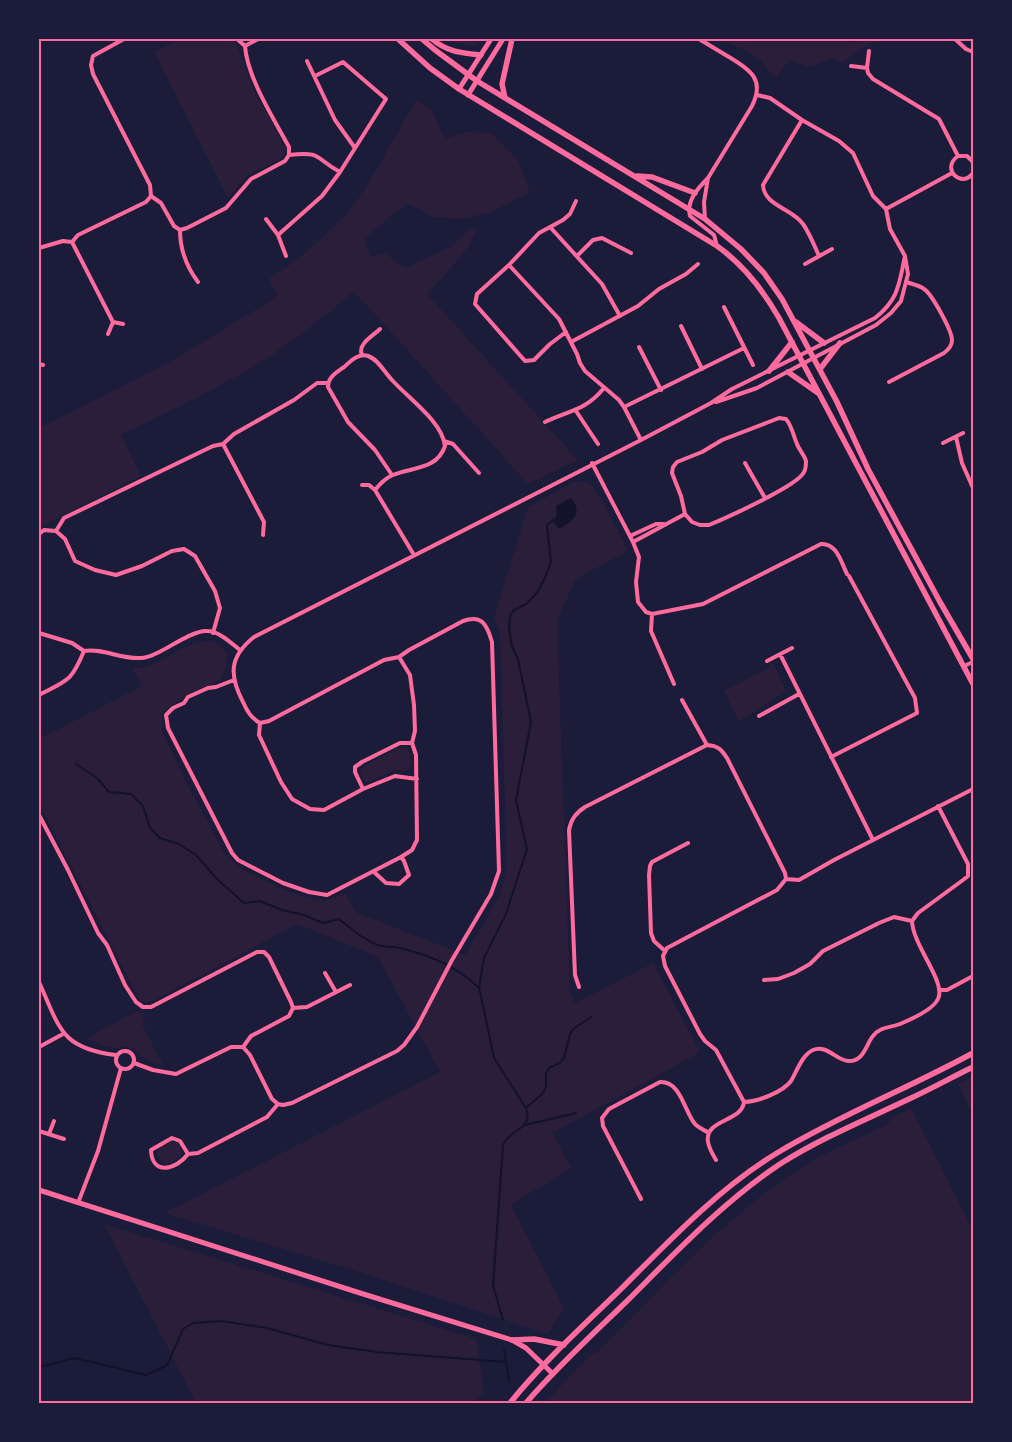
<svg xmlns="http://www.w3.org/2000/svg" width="1012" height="1442" viewBox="0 0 1012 1442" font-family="Overpass,sans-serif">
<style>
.green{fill:#2a1e3b}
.water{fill:#12122b}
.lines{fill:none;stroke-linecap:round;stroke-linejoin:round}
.stream{stroke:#12122b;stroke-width:2}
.minor{stroke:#ff6b9d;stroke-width:4}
.secondary{stroke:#ff6b9d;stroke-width:5}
.primary{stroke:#ff6b9d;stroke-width:5.5}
.neatline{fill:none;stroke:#ff6b9d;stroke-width:2}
</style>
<rect width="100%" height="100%" fill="#1b1b3a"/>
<path class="green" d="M180,39H233L239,50L255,92L285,147V154L279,160L248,175L228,198L154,52Z
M443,39H479L476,44L471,46Z
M722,39H877L842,63L834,58L809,67L789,60L775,78L759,58Z
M416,100L431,109L445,139L467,132L492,133L518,160L530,192L492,212L459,219L433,217L407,203L364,239L371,257L385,253L405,268L450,247L470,229L475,230C477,244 437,282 427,294L578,460L528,484L354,291C322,318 290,345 253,367C210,392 166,413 121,435L141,476L39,528V428L170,362L278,296L269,279L299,259L350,211L371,179Z
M583,481L591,484L598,496L601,498L628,551L576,579L557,620L570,992L575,1003L653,963L700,1052L553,1133L571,1168L511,1205L564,1308L548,1334L356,1271L165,1213L440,1072L378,957L297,924L153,1001L145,1002L139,1000L39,803V739L142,686L132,668C137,668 143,668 148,666C169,660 206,625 225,650C230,658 224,673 220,680L171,705L162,714V731L187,784L224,853L245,871L282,889L305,897L324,901L346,894L355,912L465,955L499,897L507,871L500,633L494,617L528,507L573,482Z
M773,663L784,687V691L739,722L724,691L770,667Z
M398,748H406C412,754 411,759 410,767L405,771L393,770L369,782H365L360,771L363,767Z
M137,1011L144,1013L142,1024L163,1065C155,1063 146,1062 140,1056C134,1050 135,1049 127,1046C112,1051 99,1044 85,1039Z
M973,1076V1115L958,1084Z
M911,1108L973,1230V1403H545L591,1354L597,1353C660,1290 727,1214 803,1167C829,1150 860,1138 888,1124L892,1118Z
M170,1142H177L183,1153L178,1158L166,1164L160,1160L157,1153L159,1148Z
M104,1224L476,1339L484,1392L472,1403H196Z"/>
<path class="water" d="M571,498C584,514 572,522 559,529L554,523L557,514L556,506Z"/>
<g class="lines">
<path class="stream" d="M843,39L852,41L867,39
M76,764L97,778L109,792L131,794L143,806L150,828L160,838L179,844L196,855L217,879L244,903L260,901L282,910L304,915L323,923L339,919C351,929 363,939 378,945C387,948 395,946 404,949C432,956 457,967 478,987
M526,1108L543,1093L546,1087V1073L549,1068L560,1063L564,1058L570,1034L573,1029L591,1017
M525,1125L576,1113
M503,1320L493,1285L503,1145C510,1128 534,1130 526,1108L494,1058L479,987L484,958L506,914L527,849L516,800L531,722L518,659L512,647L509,627L510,616L514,610L526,604L537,593L545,578L551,562L547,525L555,519
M504,1350L509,1380
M39,1367L75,1358L146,1375L167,1365L183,1329L193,1323L221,1321L267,1328L328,1345L377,1352L506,1362"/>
<path class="minor" d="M699,39C709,45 719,51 729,57C751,70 765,80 752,106L708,178C698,188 686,201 690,216L714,235L717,246
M955,39L966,49L973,52
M245,46L258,39
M307,61L335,120L355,148
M851,66L867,68L869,51
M867,68L868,73L873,79L939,119L958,156
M802,120L763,185C764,206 792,208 803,224C810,234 814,245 819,256
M289,155C323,151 314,158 340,172
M973,162L967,156H958C940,169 962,189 973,173
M151,196L161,203L174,226L180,230L187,228L226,208L251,179L285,161L289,155V147C274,119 247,77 245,46L237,39
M886,209L952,173
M266,219L278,235L286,256
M705,219L704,202L708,178
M550,227L602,284L620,316
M180,230C180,249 186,266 198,282
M278,235L322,196L340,172L386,99L343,62L315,76
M72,242L113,322
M39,248L63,241L72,242L78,235L146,202L151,196L150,185L93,74L91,65L93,56L124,39
M577,256L593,240L602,238L631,253
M805,264L832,249
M509,265L559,319L577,354L580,363L585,371L619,400L624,407L641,440
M724,307L753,365
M681,326L702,369
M566,332L550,344L534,360L525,361L475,304L477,294L509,265L539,233L563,220L570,214L576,201
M108,334L113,322L123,324
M571,342L638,306L659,289L686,274L698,264
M639,347L661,390
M362,355C357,344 373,336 380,329
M39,364L43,365
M889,382L944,353C948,350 952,346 952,340C952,331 932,294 924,289C919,285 912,284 906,282
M716,402L757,388L876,325L891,313L901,301L908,274L905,256L890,229L886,209L873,196L853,153L839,141L802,120L770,98L757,95
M624,407L744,348
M576,411L598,444
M779,418L786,419C792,426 793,435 797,444C799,450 804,454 806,461C806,464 806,469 804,472C799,485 726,518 709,525H700L692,522L685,514L681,496L672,473L673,467L677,462L702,452L722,440Z
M545,422C570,410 585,411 604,388
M956,437L962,463L973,488
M444,441L453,444L479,473
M943,443L963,433
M223,444L264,522L263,535
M592,463L633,542L639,557L636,582L638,602L646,612L652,614L703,604L821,544C837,543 841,562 847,574
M745,463L765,498
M362,485H369L375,490L414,555
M375,490C380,484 385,478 393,475C412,467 437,470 445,446C442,421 408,398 392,380C385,373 378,359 368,356C358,353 351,361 344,367C337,372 328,377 328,387L348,422L375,450L392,475
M56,531L65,539L75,561L95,570L116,575L142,566L172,551L184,549L195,556L215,591L220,608L213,633
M39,534L44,530L56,531L64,518L213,446L223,444L234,434L294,400L317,383H328
M630,536L656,524H664
M633,542L685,514
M652,614L651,631L674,684
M39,633L72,643L84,651C103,648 120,659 140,658C148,658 155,654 161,651C173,645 195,630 207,631C219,631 231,643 240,650
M780,654L873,840
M767,661L792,648
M964,666L973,662
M234,680L216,687L208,688L188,697L184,703L173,708L166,715L168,728L232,853L238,860L283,883L309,892L327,895L401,857L412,850L417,840L416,755L412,743L415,731L414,705L410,675L399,657
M39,695C68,680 71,682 84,651
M682,700L707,745
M759,716L799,694
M260,723L259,735L281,782L292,799L310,809L324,810L363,789L395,776L417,779
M831,757L917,713L915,698L849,576
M363,789L355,772V767L362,762L400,743H412
M39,815L68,870L98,933L107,945L125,985L136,1002L143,1007H151L257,952H264L269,957L291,1002L293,1008L307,1007L350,985
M374,872L386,883L399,884L409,875L404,861L401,857
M665,951L654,941L651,933L649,875L650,866L652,862L688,843
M325,973L336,992
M764,980L778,979L794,973L810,964L823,951L879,923L894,917L912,921
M39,982C60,1028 60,1048 116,1055
M579,987L575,975L569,830C571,819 576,813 585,807L707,745C718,746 721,749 727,758L785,873L786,879
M940,990H947L973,976
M39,1047L63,1034
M243,1047L251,1036L289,1016L293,1008
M116 1060a9 9 0 1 1 18 0a9 9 0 1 1-18 0Z
M134,1063L153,1070L176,1074L231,1047H243L250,1055L272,1099L278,1104
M744,1102C757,1102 783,1092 791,1081C797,1071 802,1055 813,1050C826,1044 836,1060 848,1061C864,1062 866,1044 873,1036C881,1026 890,1028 900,1024C912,1019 937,1008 939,996C943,978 913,945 912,921L918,913L963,880L968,876V864L938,806
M39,1131L64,1139
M49,1134L54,1121
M188,1154L180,1141L172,1138L151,1150C152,1176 176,1170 188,1154L198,1153L267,1117L278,1104L283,1105L292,1103L397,1051L404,1045L417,1027L452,960L491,894L499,871L492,642C487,625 482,614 463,621L409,650L399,657L384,660L269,721L260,723C251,718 247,711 243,702C229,675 229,657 254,637L641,440L711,403L732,389L875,318C899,299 899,284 905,256
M716,1160C713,1155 709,1148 708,1142C704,1119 742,1122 744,1102L716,1050L705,1041L700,1034L665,966L663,956L667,948L777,890L786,879L799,880L834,860L973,789
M641,1199L603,1126L602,1118L609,1109L660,1082C681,1081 684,1111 695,1124C699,1128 704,1130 709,1133
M78,1203L98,1151L121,1068"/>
<path class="secondary" d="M459,89L491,39
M468,95L503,39
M39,1190L360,1293L512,1340L526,1348L553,1374"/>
<path class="primary" d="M398,39L430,68L459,89L717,246C744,265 763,290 779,318L973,684
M422,39L435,50L477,81L705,219L741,249L764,273L782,299L837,402L868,469L940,602L973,659
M432,39C447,52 462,53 481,55
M505,98L502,84L512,39
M637,176L652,177L695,193
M796,322L824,343
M820,369L840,343
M769,371L792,342
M788,372L818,393
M512,1340L534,1339L564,1345
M510,1403C543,1362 583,1326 621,1289C670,1240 718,1189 777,1153C840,1115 909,1088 973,1053
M526,1403C557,1367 593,1334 627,1301C676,1252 723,1202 780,1164C821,1138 865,1120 909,1099C931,1089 952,1077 973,1067"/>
</g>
<rect width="1012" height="1442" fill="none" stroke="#1b1b3a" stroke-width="80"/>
<rect x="40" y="40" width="932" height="1362" class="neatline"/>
</svg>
